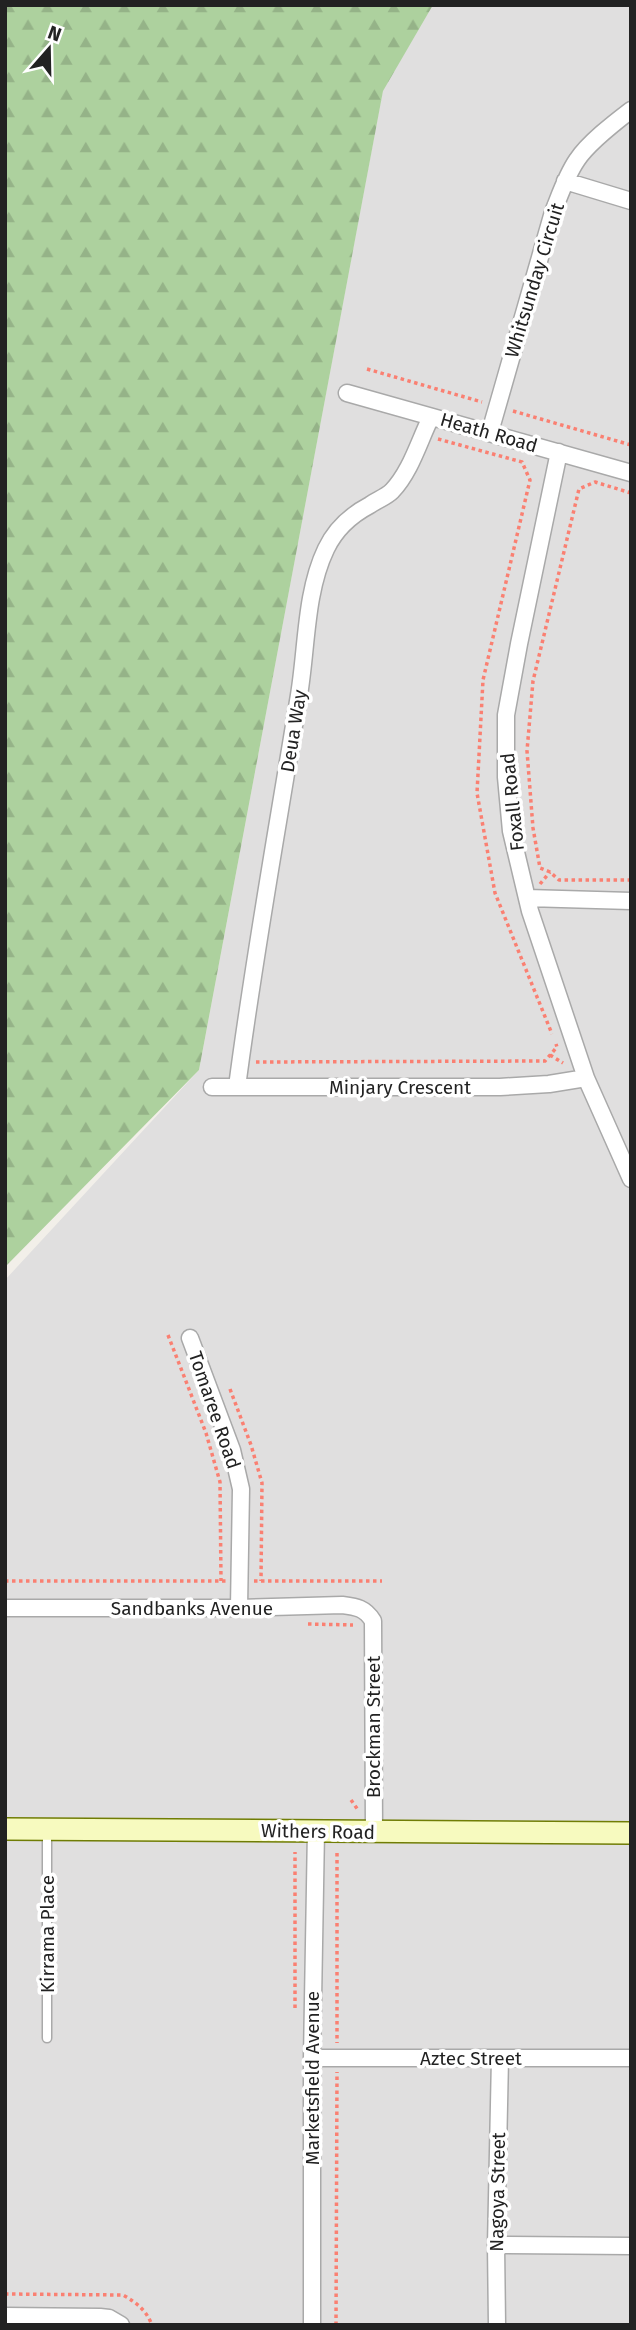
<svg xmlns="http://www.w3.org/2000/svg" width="636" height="2330" viewBox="0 0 636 2330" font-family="'Fira Sans',sans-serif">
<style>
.residential{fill:#e0dfdf}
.forest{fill:url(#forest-firs)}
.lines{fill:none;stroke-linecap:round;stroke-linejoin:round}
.lane-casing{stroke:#a9a9a9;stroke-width:11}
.street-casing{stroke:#a9a9a9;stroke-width:19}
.secondary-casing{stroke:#707d05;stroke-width:24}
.path{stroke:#fa8072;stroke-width:3.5;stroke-dasharray:3.5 3.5;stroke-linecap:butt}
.lane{stroke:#fff;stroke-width:8}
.street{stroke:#fff;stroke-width:16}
.secondary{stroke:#f7fabf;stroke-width:21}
.labels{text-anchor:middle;stroke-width:7;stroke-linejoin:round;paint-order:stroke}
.street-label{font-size:19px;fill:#222;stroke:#fff}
</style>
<defs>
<pattern id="forest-firs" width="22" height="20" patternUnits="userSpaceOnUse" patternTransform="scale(1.75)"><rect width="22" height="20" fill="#add19e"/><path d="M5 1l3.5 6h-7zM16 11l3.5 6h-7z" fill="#95b388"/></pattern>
</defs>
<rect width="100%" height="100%" fill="#f2efe9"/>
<path class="residential" d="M433,5H631V2325H5V1280L199,1070L383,90Z"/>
<path class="forest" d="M5,5H433L383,91L199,1070L5,1267Z"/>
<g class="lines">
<defs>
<path id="lane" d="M47,2038V1830"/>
<path id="street" d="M565,181L631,201
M347,393L631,473
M490,432L553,212C560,195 566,176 577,160C588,143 614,123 631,110
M559,452L519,644L506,715V777L511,831L530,911L586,1078L631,1179
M527,898L631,901
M212,1087H500L549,1084L586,1078
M237,1087C254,956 278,825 299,695C307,647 305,593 326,549C335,530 351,515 370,505C377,500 386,497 392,491C411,471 419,441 431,417
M190,1338L232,1450L241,1489L239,1608
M5,1608H239L342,1605C357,1607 365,1608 373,1621L374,1832
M312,2058H631
M496,2245L631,2246
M5,2316L100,2317L109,2318L121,2325
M312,2325V2058L316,1830
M497,2325L496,2245L500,2058"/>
<path id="secondary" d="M5,1829L631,1833"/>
</defs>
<use href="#lane" class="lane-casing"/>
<use href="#street" class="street-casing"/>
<use href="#secondary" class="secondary-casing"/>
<path class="path" d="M367,369L482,402
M513,411L631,445
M438,439L522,462L530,480L483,680L477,793L495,893L552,1034
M631,493L595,482L579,489L533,681L527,751L533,828L540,868L550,872L559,880H631
M540,884L550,872
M550,1055L563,1063
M256,1062L545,1061L557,1047L556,1044
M168,1335L206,1433L220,1482L221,1581
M230,1389L251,1445L262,1483L261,1581
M5,1581H226
M254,1581H382
M308,1624L353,1625
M351,1800L358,1810
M337,1853V2043
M295,2008V1852
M5,2294L123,2295C137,2303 146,2310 152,2325
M336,2325L337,2072"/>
<use href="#lane" class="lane"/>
<use href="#street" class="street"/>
<use href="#secondary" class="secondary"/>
</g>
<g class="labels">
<g class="street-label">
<text transform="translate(534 280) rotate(-73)" y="7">Whitsunday Circuit</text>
<text transform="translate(489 432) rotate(16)" y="7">Heath Road</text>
<text transform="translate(293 731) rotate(-81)" y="7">Deua Way</text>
<text transform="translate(512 802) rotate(-96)" y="7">Foxall Road</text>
<text x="400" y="1094">Minjary Crescent</text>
<text transform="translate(215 1410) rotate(71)" y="7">Tomaree Road</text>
<text x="192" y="1615">Sandbanks Avenue</text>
<text transform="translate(373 1727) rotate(-90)" y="7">Brockman Street</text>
<text transform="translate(318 1831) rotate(1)" y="7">Withers Road</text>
<text transform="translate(47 1934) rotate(-90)" y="7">Kirrama Place</text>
<text x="471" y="2065">Aztec Street</text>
<text transform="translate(312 2078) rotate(-90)" y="7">Marketsfield Avenue</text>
<text transform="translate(497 2192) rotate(-89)" y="7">Nagoya Street</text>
</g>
</g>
<rect width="636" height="2330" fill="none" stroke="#222222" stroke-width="14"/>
<g transform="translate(49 49) rotate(20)" stroke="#ffffff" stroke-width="5" paint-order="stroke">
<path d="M0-5L12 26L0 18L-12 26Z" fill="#222222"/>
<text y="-10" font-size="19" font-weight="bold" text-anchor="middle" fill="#222222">N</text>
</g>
</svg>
